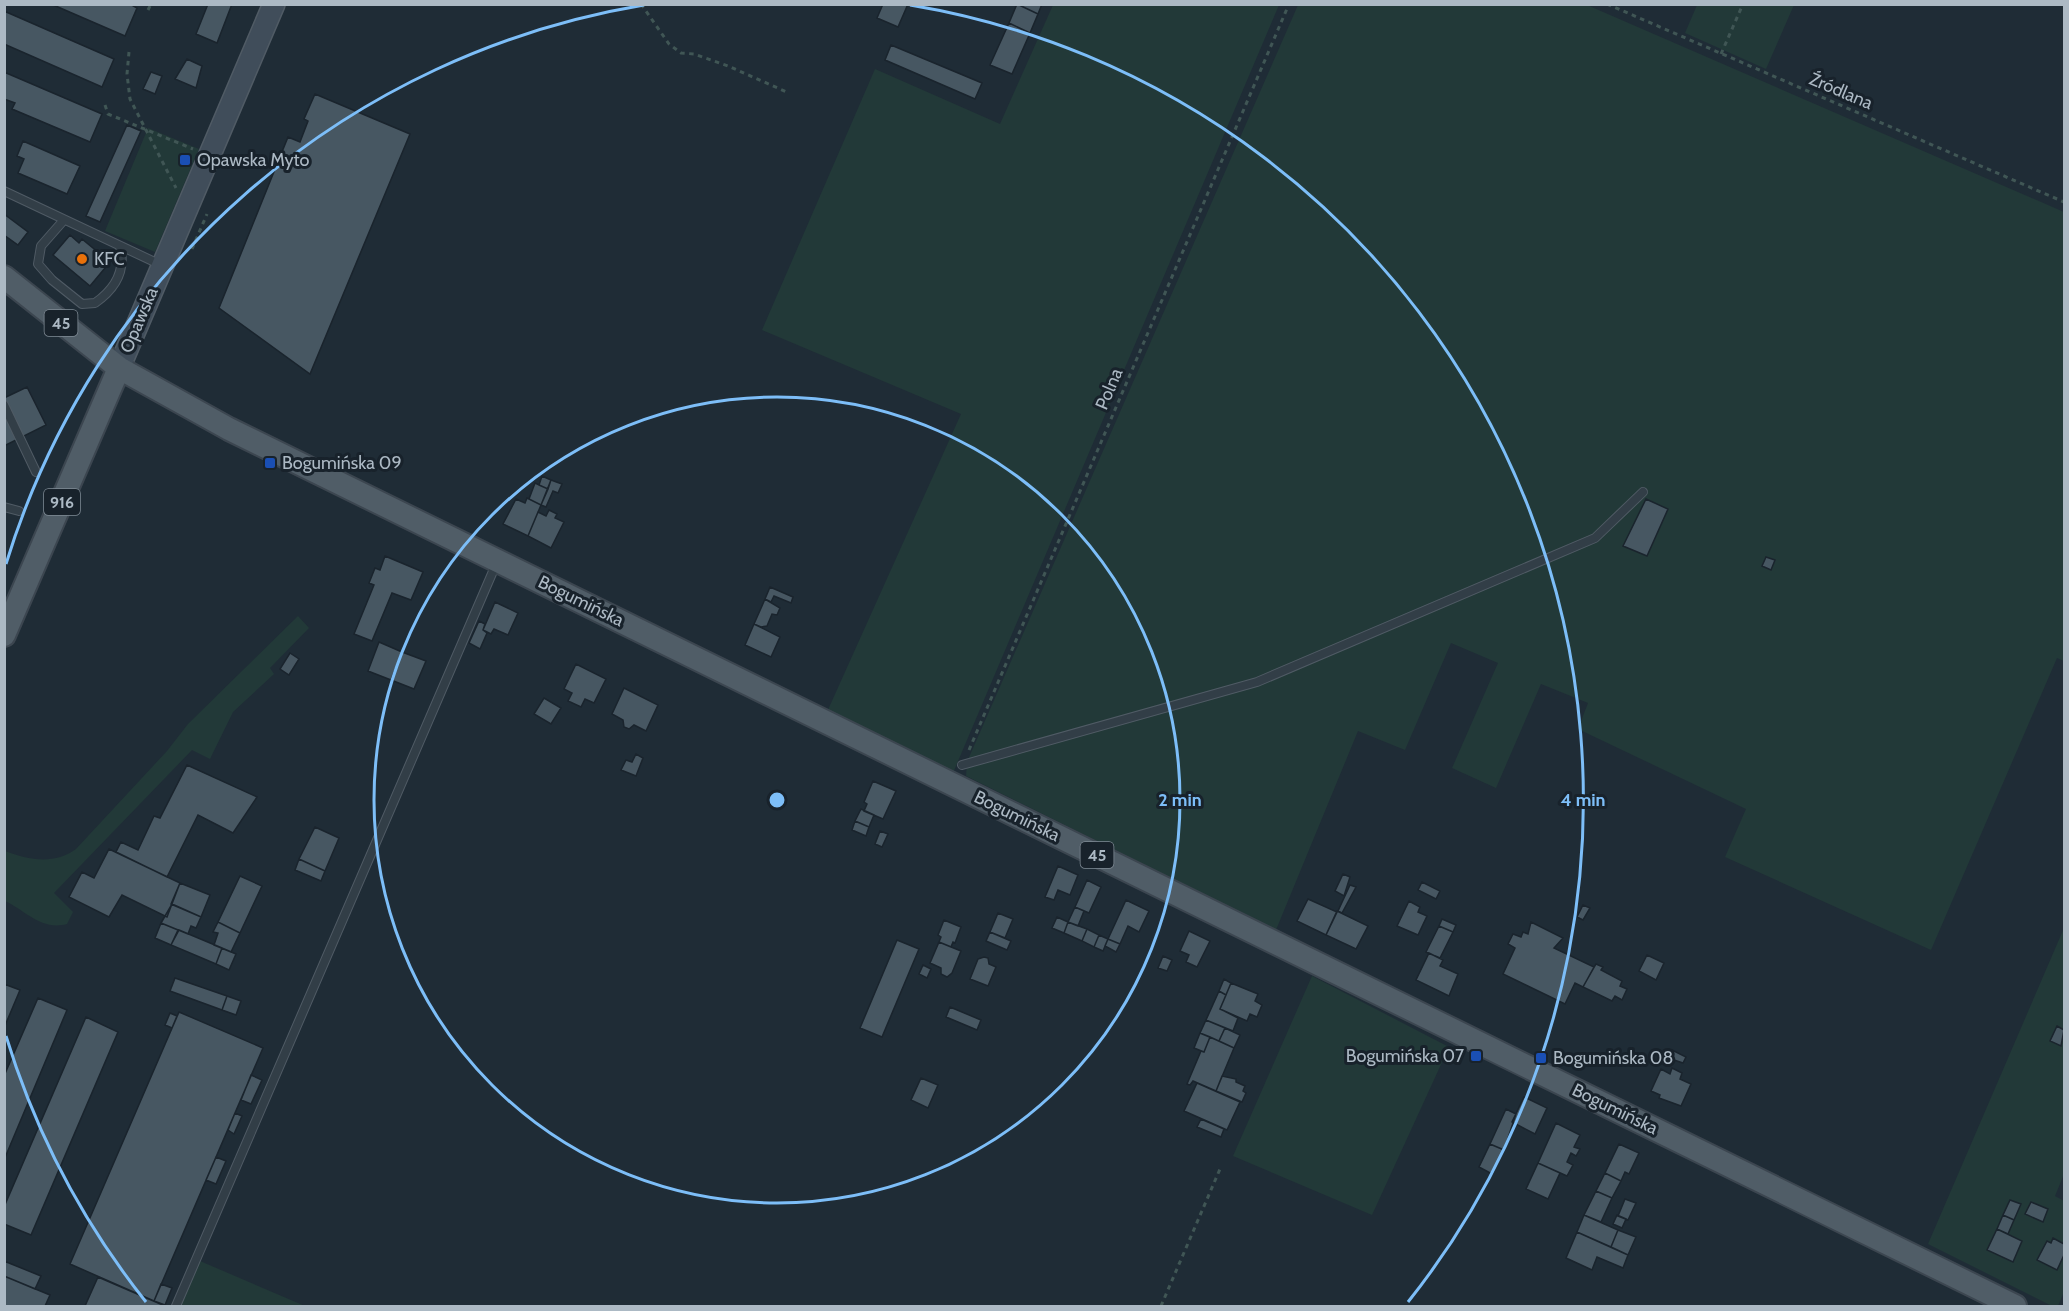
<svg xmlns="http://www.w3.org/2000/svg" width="2069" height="1311" viewBox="0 0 2069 1311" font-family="Cabin,sans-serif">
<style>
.green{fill:#223938}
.building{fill:#475762;stroke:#1a242d;stroke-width:1.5}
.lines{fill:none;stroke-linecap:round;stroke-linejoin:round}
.lane-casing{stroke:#505b65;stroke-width:10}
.secondary-casing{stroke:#505b65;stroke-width:24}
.primary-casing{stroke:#3c4650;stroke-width:26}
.path{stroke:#405655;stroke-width:3;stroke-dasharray:4.5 4.5;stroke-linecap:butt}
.lane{stroke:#323e47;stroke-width:8}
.secondary{stroke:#404d5a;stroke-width:21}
.primary{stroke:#505d67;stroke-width:22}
.ring{fill:none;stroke:#7dbef8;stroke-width:3}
.transit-dot{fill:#1a4fb4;stroke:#18222b;stroke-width:2}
.food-dot{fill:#e8710a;stroke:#18222b;stroke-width:2}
.labels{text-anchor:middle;stroke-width:6;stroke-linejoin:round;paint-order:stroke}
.shield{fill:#18222b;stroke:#808c96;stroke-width:1.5}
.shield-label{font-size:16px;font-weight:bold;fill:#acb9c4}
.street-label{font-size:18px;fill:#acb9c4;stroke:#18222b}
.poi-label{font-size:18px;fill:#acb9c4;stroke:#18222b;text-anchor:start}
.centre{fill:#7dbef8;stroke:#18222b;stroke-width:3}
.ring-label{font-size:18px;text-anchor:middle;font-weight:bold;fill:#7dbef8;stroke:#18222b;stroke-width:6;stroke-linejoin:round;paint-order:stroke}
</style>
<rect width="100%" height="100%" fill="#1f2c36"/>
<path class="green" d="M1053,5H1279L953,773L827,712L961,414L762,330L875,69L1000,124Z
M1298,5H1587L2064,212V661L2057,658L1931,950L1725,857L1746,809L1578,729L1588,703L1541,684L1496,788L1452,768L1498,663L1451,643L1405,750L1358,731L1276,930L966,776L967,762Z
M1697,5V4L1794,5L1766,69L1685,33Z
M148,128L199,149L155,252L105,231Z
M298,616L309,628L270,668L274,674L233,712L210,759L192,750L54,893L73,912L67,924C41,931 25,910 5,901V851C28,860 55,865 76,849L167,751L188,724Z
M2064,928V1174L2055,1196L2064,1201V1292L2058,1306H2052L1928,1244Z
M1312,976L1449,1047L1372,1215L1233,1156Z
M200,1261L305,1306H180Z"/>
<path class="building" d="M51,4H130L137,8L125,36Z
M208,4H232L217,43L196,34Z
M883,4H908L898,27L877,18Z
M1017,4L1038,14L1030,33L1009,23Z
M1017,4H1042L1038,14Z
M4,11L114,59L102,87L4,44Z
M1009,23L1030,33L1012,74L990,65Z
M891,45L982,83L975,99L885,60Z
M187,59L202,66L196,88L175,79Z
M4,72L102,114L90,142L12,109L15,103L4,99Z
M151,72L162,76L155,94L143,89Z
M315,94L410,134L310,374L219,308L288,137L300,142L308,121L304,119Z
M127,125L141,131L100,222L86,216Z
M23,141L80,166L67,194L18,173L24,159L17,156Z
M4,214L28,232L18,245L4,235Z
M70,235L79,243L82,239L110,262L90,286L53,255Z
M27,387L46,425L4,446V398Z
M542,476L551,480L548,489L539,485Z
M551,480L562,484L558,493L553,491L546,507L541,505Z
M535,483L548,489L541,505L529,499Z
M527,498L541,505L528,536L503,524L516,499L525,503Z
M1646,499L1668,509L1647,556L1623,546Z
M549,510L557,514L555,518L564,522L551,548L528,536L538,512L546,516Z
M385,556L423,572L411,600L392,593L372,641L354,634L374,585L369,583L375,568L380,570Z
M1766,557L1775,560L1771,570L1762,566Z
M770,587L793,597L791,603L774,596L771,602L765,599Z
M765,599L780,608L777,615L772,614L767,626L761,627L754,624Z
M495,602L518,613L508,635L494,629L491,634L483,630Z
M479,621L485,624L483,630L487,633L480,649L469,643Z
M754,624L780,637L771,657L745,645Z
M379,642L402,652L391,680L368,671Z
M402,652L426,661L414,689L391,680Z
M290,653L299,659L289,675L280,669Z
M576,664L606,679L594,703L585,699L581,707L568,701L572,693L564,689Z
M624,688L658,705L646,731L634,725L629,729L624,727L623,720L612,714Z
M544,698L561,708L551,724L534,714Z
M636,754L643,758L636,776L621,770L626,760L632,762Z
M187,765L257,797L233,833L198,815L167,877L116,852L121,842L138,850L154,816L160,818Z
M873,781L896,791L883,819L864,811L867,804L864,802Z
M861,809L874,815L869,827L855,821Z
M855,821L869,827L866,836L852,830Z
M315,827L339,838L325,871L299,859Z
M880,831L888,834L882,847L875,844Z
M109,849L180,883L167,917L122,895L109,917L69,897L82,872L94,878Z
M299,859L325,871L321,881L295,870Z
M1058,866L1078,875L1070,895L1058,890L1054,900L1045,897Z
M1343,874L1350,877L1344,896L1335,891Z
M240,876L262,886L240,933L218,922Z
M1087,880L1101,887L1089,913L1075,907Z
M1422,882L1440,891L1436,899L1418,890Z
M180,883L210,895L201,917L171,904Z
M1350,885L1356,887L1342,913L1338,911Z
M1308,899L1337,912L1326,935L1297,921Z
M1126,900L1149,911L1139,932L1128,926L1120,944L1108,939Z
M1409,901L1420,907L1418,912L1427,916L1418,935L1397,926Z
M172,904L201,917L196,928L191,926L188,934L161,923Z
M1583,905L1590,908L1583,920L1577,917Z
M1075,907L1084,911L1078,926L1068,922Z
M1337,911L1368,926L1356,949L1326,935Z
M998,913L1013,919L1005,938L990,932Z
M1057,917L1068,922L1064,933L1052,928Z
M1442,919L1456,925L1453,932L1439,926Z
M944,920L961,927L955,943L953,942L951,947L939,942L941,937L938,935Z
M218,922L240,933L231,952L214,945L218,933L213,932Z
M1068,922L1087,929L1082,941L1064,933Z
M1531,922L1563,938L1554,948L1594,967L1583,987L1575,983L1565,1004L1503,974L1515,948L1508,944L1513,934L1521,937L1523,932L1528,934Z
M161,923L178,930L171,945L155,938Z
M1439,926L1453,932L1440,958L1426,952Z
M1087,929L1099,935L1094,947L1082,941Z
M179,930L222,948L216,964L171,945Z
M1189,931L1210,941L1197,967L1186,962L1189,955L1180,951Z
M990,932L1011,941L1007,950L986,941Z
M1099,935L1108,939L1103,951L1094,947Z
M1108,939L1120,944L1116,952L1105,946Z
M897,940L919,949L882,1037L860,1028Z
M939,942L961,951L952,973L947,977L941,974V968L930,963Z
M222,948L236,954L229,970L216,964Z
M1429,953L1443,960L1440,966L1458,974L1449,996L1416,980Z
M1647,955L1664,963L1656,980L1639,971Z
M1163,956L1172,960L1167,971L1158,968Z
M984,957L988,958L989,964L996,967L988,986L970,979L978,959Z
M1596,964L1603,967L1601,970L1622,981L1620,986L1627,989L1622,1000L1615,996L1612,1001L1583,987Z
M923,965L931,969L927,978L919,974Z
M175,978L227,996L222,1010L170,991Z
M1224,979L1231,983L1226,995L1219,991Z
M1231,983L1258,994L1255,1001L1262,1005L1257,1017L1250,1014L1247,1021L1220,1009Z
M4,984L20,990L4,1028Z
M1219,991L1226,995L1220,1009L1238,1018L1233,1031L1206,1020Z
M227,996L241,1001L236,1015L222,1010Z
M38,998L67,1010L4,1160V1076Z
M950,1007L981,1020L977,1030L946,1017Z
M179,1012L263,1048L154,1301L70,1264Z
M170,1013L177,1016L172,1028L165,1025Z
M86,1017L118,1032L31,1235L4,1224V1207Z
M1206,1020L1225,1028L1219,1041L1200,1033Z
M2057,1026L2064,1030L2061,1046L2050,1041Z
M1225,1028L1240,1035L1234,1048L1219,1041Z
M1200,1033L1210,1037L1204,1052L1194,1048Z
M1210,1037L1234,1048L1216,1091L1193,1081L1190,1085L1187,1084L1201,1051L1204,1052Z
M1672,1050L1686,1057L1683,1063L1668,1058Z
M1672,1068L1682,1073L1680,1079L1691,1084L1681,1106L1659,1098L1660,1095L1651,1091L1661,1069L1670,1074Z
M251,1075L262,1080L251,1104L241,1100Z
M1222,1076L1236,1079V1082L1245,1086L1243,1091L1246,1093L1242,1102L1216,1091Z
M921,1078L938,1085L928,1108L911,1100Z
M1197,1083L1240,1102L1227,1130L1184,1111Z
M1524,1097L1547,1108L1535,1134L1512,1122Z
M1506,1109L1516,1114L1504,1150L1490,1144Z
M235,1113L242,1116L234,1134L228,1130Z
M1201,1119L1224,1129L1221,1137L1197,1127Z
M1556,1123L1580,1135L1574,1147L1580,1149L1576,1156L1571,1153L1567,1162L1573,1165L1567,1176L1538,1163Z
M1490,1144L1504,1150L1492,1174L1479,1167Z
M1619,1144L1639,1153L1629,1174L1625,1172L1621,1181L1605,1173Z
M216,1157L226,1161L216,1184L206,1180Z
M1538,1163L1560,1173L1548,1199L1526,1189Z
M1605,1173L1621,1181L1612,1198L1596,1191Z
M1596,1191L1612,1198L1601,1222L1584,1215Z
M1625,1199L1636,1203L1628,1220L1618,1216Z
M2010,1200L2021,1204L2014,1220L2003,1215Z
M2031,1202L2048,1209L2043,1222L2025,1214Z
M1584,1215L1618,1230L1611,1247L1577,1232Z
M1617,1215L1626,1219L1622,1228L1613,1224Z
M2003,1215L2014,1220L2008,1234L1997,1229Z
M1997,1229L2022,1241L2013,1262L1987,1250Z
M1618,1230L1636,1237L1628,1255L1611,1247Z
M1577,1232L1628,1255L1623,1268L1597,1257L1592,1270L1566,1258Z
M2053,1238L2064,1244V1255L2057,1270L2037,1260L2047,1241L2051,1243Z
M4,1261L41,1276L35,1289L4,1276Z
M4,1276L50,1295L45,1306H4Z
M98,1277L165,1306H85Z
M161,1284L172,1288L165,1305L154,1301Z"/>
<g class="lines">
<defs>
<path id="lane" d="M4,191L161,265
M63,221L41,246L38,264L52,280L82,304L95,303C115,289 126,271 120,247
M4,405L36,472
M4,507L19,511
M962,765L1257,682L1595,538L1643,492
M176,1306L497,562"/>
<path id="secondary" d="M119,368L274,4"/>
<path id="primary" d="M4,277L119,368L229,429L2015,1306
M4,635L119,368"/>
</defs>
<use href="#lane" class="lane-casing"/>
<use href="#secondary" class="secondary-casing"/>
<use href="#primary" class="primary-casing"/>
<path class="path" d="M641,4L669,44L681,53L694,54L728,66L789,93
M1607,4L2064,202
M148,10L151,4
M129,52L127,74L130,99L176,188
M1721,54L1743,4
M105,105L108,114L193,149
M192,249L207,214
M969,750L1289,4
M1161,1306L1220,1169"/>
<use href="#lane" class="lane"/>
<use href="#secondary" class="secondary"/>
<use href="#primary" class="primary"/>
</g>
<g class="ring">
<circle cx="777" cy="800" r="403"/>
<path d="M146 1302A806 806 0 0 1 6 1036M6 564A806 806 0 0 1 644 5M910 5A806 806 0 0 1 1408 1302"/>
</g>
<g class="transit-dot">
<rect x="179" y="154" width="12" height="12" rx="3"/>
<rect x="264" y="457" width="12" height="12" rx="3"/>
<rect x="1470" y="1050" width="12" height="12" rx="3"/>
<rect x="1535" y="1052" width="12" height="12" rx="3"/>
</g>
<circle class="food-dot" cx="82" cy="259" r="6"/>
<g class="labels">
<g class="shield">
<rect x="44.5" y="310" width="33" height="26" rx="4.5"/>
<rect x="44" y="489" width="36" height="26" rx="4.5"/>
<rect x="1080.5" y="842" width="33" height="26" rx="4.5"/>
</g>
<g class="shield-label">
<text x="61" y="329">45</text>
<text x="62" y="508">916</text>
<text x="1097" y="861">45</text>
</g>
<g class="street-label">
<text transform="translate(1841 91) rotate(23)" y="6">Źródlana</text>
<text transform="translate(139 320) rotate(-67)" y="6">Opawska</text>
<text transform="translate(1109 389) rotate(-67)" y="6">Polna</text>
<text transform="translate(581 601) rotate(26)" y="6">Bogumińska</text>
<text transform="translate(1017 816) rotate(26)" y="6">Bogumińska</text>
<text transform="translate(1615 1109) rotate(26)" y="6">Bogumińska</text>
</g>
<g class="poi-label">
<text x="197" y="166">Opawska Myto</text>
<text x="94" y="265">KFC</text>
<text x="282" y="469">Bogumińska 09</text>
<text x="1464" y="1062" text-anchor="end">Bogumińska 07</text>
<text x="1553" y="1064">Bogumińska 08</text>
</g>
</g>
<circle cx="777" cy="800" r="9" class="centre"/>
<g class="ring-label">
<text x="1180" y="806">2 min</text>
<text x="1583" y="806">4 min</text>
</g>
<rect width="2069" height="1311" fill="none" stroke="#acb9c4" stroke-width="12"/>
</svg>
